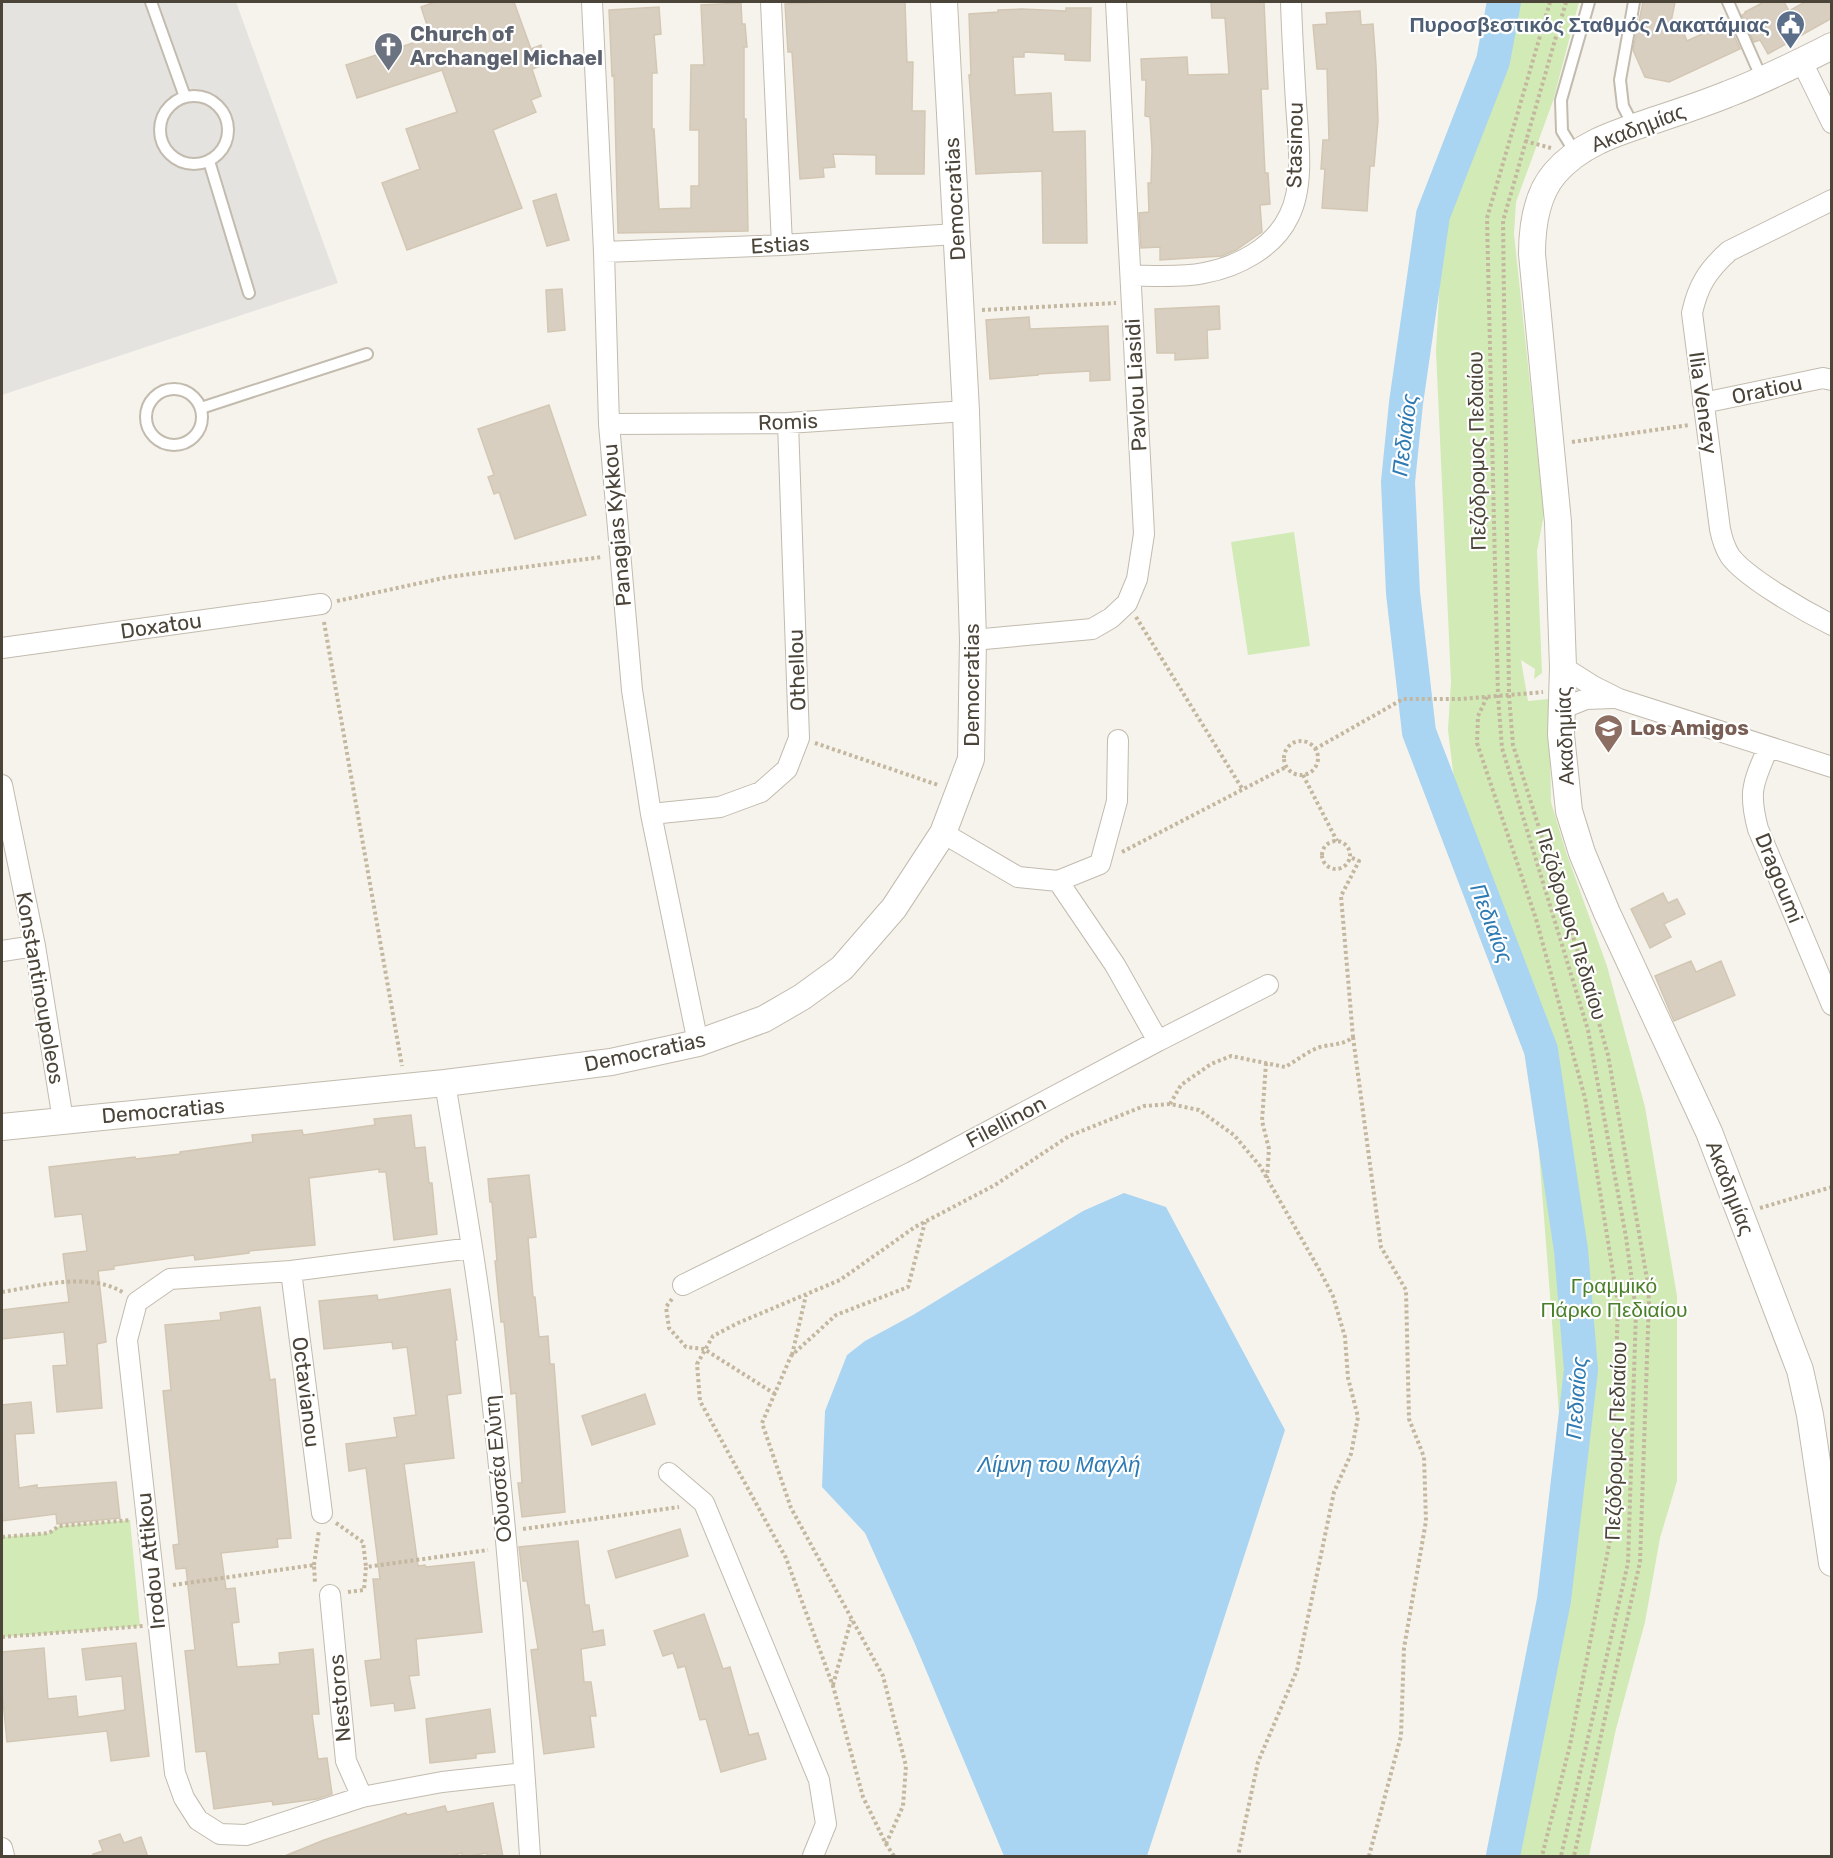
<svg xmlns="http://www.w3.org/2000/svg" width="1833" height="1858" viewBox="0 0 1833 1858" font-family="Rubik,sans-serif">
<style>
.green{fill:#d2eab5}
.parking{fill:#e5e3e0}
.water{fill:#a9d4f2}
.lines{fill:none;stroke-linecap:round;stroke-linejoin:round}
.river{stroke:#a9d4f2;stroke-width:34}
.building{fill:#d8cfc1;stroke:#d3c7b4;stroke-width:1.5}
.service-casing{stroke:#c2bbae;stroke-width:14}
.minor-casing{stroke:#c2bbae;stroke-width:22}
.tertiary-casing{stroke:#c2bbae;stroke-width:28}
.path{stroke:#c4b79f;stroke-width:4;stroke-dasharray:3 3;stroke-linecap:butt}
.service{stroke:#fff;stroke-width:10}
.minor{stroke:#fff;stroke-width:20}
.tertiary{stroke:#fff;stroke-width:26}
.labels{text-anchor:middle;stroke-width:4.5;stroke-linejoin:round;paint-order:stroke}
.service-label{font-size:21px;font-weight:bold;fill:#4e5e75;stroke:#fff;text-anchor:end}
.worship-label{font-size:21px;font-weight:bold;fill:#5b616d;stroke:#fff;text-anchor:start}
.street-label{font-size:21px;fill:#4b4439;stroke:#fff}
.education-label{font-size:21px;font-weight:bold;fill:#785e54;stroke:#fff;text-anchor:start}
.park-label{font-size:21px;fill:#4a7f2a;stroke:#fff}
.water-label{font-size:22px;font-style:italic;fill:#2e7ab2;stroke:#fff}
</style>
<rect width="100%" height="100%" fill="#f6f3ec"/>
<path class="green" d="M1492,2H1579L1553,101L1516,202L1514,234L1544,514L1537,551L1542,673L1534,679L1535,669L1521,660L1528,701L1549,699L1551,802L1566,852L1607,966L1645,1107L1677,1296V1481L1660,1538L1645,1622L1616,1729L1589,1856H1514L1524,1814L1565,1595L1561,1439L1528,1009L1479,847L1454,780L1448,730L1451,682L1436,351L1443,222L1487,66Z
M1294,532L1310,646L1248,655L1231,542Z
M130,1520L140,1626L2,1637V1537L49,1533L59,1526Z"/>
<path class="parking" d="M2,2H236L338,283L2,395Z"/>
<path class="water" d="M1124,1193L1166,1207L1285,1430L1147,1856H1004L915,1644L865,1533L822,1487L825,1411L847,1355L865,1341L913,1315L1083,1211Z"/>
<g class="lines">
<path class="river" d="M1503,1856L1554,1600L1581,1370L1571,1250L1541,1050L1419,732L1403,593L1398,482L1406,403L1433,215L1493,61L1504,2"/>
</g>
<path class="building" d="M435,2H514L531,49L541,45L547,64L532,69L541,96L531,100L536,112L493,130L522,208L407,250L382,183L420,169L406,129L457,112L442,70L357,98L346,65L431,37L421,7Z
M831,2H905L907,62H913L912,111H925L924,174H876V155L833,154L835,167L823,168L824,177L800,179L792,52H788L785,4Z
M1211,2H1264L1268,89H1261L1265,173H1268L1270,204L1260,205L1262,232L1236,250L1222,256L1160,260V247L1141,248L1139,213L1149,212L1148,183H1151L1152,150L1150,117L1145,116L1146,80H1142L1141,59L1187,57L1188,75L1229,74L1225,18H1212Z
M1643,2H1675L1671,22L1680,24L1687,41L1728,22L1740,49L1669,82L1645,77L1633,50Z
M1764,2H1784L1789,11L1805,2H1832V18L1768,54L1760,40L1754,42L1742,15L1746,13L1745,12Z
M741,3L742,24H745L747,47H744V119H746L748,231L618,233L614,75L612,76L609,10L659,7L661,34L654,35L657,73H652V129H654L659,209L691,208V186H699V130H690L691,65H704L701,5Z
M1066,8H1091L1090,61L1065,60V54L1024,52V57H1013L1015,95L1051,93L1053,132L1085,131L1087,243H1043L1042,171L976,174L969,75H971L969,14L998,12V10L1022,9L1066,11Z
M1360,11L1361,25L1373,24L1376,65L1378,121L1374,166H1370L1367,211L1322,208L1325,169H1321L1323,140H1329L1327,69H1317L1313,25L1327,24L1326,13Z
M556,194L569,240L547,246L533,201Z
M562,289L565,330L548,332L546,290Z
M1219,306L1220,329L1207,330L1208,358L1175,360V353H1157L1155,309Z
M1029,317L1030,329L1108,326L1110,380L1090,381V371L1038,374V375L990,379L986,320Z
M549,405L586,515L515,539L499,492L494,494L488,477L494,475L478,429Z
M1663,893L1668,903L1677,899L1685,914L1664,924L1671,937L1650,948L1631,909Z
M1691,961L1696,972L1721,961L1735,995L1674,1021L1655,976Z
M411,1115L415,1148L425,1147L429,1183H432L437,1234L394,1240L386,1172H379V1169L309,1178L315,1245L249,1251V1253L195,1260L194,1255L114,1266V1269L98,1271L106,1342L97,1344L102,1408L57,1412L53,1366L67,1365L64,1332L2,1339V1310L69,1302L63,1254L87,1251L82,1214L55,1217L49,1167L135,1157L136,1159L180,1154V1152L253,1142L252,1135L302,1130L303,1135L375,1125L374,1119Z
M529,1175L536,1237L528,1238L533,1297H535L539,1337L548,1336L550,1364H554L565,1512L522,1517L518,1483H522L516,1393L511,1394L504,1322H501L495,1261H497L492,1202H490L488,1179Z
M450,1289L457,1340H455L461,1393L447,1395L454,1458L404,1464L418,1566L425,1565L426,1567L474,1562L482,1632L416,1639L419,1675L409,1676L415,1708L395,1711L394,1703L371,1706L365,1661L381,1659L373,1579H380L366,1468L349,1471L346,1444L397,1437L394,1418L416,1415L407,1347L393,1349L392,1342L324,1349L319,1301L377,1295L378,1300Z
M260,1307L270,1380L275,1379L291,1538L277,1539L278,1547L221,1553L226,1589L235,1588L239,1622L232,1623L237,1667L280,1664L279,1653L313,1649L319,1714H312L318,1759L327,1758L332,1794L317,1799L273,1805L272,1801L214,1809L206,1751L196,1752L190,1696L185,1651L195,1650L186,1568L176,1569L173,1545L179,1544L163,1391L171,1390L165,1325L221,1320L220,1313Z
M645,1394L655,1424L592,1445L582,1416Z
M31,1402L34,1433L15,1434L19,1488L37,1485V1488L116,1482L120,1518L57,1524L56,1514L2,1521V1405Z
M680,1529L688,1556L616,1578L608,1551Z
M578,1541L585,1605H589L593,1632L603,1630L605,1645L581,1649L584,1682H591L596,1716H590L594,1747L544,1754L531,1650L538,1649L527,1581H523L519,1547Z
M704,1614L723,1669L730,1667L749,1735L758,1733L766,1759L721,1772L706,1719L700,1720L685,1666L678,1668L673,1653L663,1656L654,1631Z
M136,1643L149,1756L111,1761L107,1731L7,1742L2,1691V1652L44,1648L48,1699L76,1696L78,1717L125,1710L122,1676L86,1680L82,1649Z
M490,1709L495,1752L476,1754V1758L430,1763L426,1719Z
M493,1803L503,1857H487V1853L462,1857V1853L447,1857H287V1855L324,1840L406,1813L407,1815L445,1806L447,1812Z
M120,1834L124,1843L141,1837L148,1857H93V1854L103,1851L99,1841Z"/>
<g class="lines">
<defs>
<path id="service" d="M151,2L185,97
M1728,2L1762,79
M160 130a34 34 0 1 1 68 0a34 34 0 1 1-68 0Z
M1634,127L1623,106L1620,80L1634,2
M1576,154L1562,131L1561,100L1589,2
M209,161L249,293
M146 417a28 28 0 1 1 56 0a28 28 0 1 1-56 0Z
M201,408L367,354"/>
<path id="minor" d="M592,2L604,252L609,424L632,690L651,814L698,1043
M771,2L782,245
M1802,62L1832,123
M1832,200L1729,251C1708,270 1698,285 1692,313L1720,529C1722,539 1725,548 1730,556C1746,578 1806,612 1832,625
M604,252L782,245L956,234
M1131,276C1154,275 1181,278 1204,273C1237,267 1274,248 1289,216C1305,185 1298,137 1296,103C1294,69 1292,35 1291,2
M1703,403L1823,378L1832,380
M609,424L788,423L966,411
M973,640L1092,629L1111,618L1127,603L1137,579L1144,534L1116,2
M2,648L321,604
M1563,667L1593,686L1619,699L1832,767
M1561,709L1586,699L1613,698
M1768,748C1753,783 1748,791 1758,829L1832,1005
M2,785L35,946L63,1120
M651,814L720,807L761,792L787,769L799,738L788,423
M943,833L1018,877L1058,881L1100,864L1117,801L1118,740
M2,951L35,946
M1158,1041L1268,985
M445,1083C462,1185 480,1287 491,1389C508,1545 520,1701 530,1856
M472,1248L291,1271L170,1279L137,1302L127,1340L175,1773L184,1798L198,1820L220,1834L246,1835L362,1797L442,1782L524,1773
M291,1271L322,1513
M683,1285L912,1172L1158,1041L1115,965L1058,881
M669,1473L704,1503L819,1780L826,1824L813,1856
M330,1595L346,1761L362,1797
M2,1848L4,1856"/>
<path id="tertiary" d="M1832,46C1798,63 1763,81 1728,94C1701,105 1673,114 1646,123C1613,134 1579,145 1555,173C1536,195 1532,227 1532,254L1558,522L1563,667L1561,735L1569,811L1582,853L1607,913L1709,1132L1800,1370L1810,1415L1832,1563
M2,1127L445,1083L611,1062L698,1043L764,1019L802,997L842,968L894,908L943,833L971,759L973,640L966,411L944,2"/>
</defs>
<use href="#service" class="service-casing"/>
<use href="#minor" class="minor-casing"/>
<use href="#tertiary" class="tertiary-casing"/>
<path class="path" d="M1550,2L1487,218L1498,696L1502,748L1588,1030L1626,1237L1636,1311L1628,1563L1561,1856
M1566,2L1503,221L1509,696L1513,745L1588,984L1608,1055L1647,1279L1649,1300L1640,1562L1574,1856
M1525,141L1551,148
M982,310L1116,303
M1572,442L1689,425
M337,601L448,577L602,557
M1136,617L1243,790
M324,622L402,1066
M1487,697L1478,716L1477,743L1536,919L1585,1098L1618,1304L1610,1540L1570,1745L1542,1856
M1284 758a17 17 0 1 1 34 0a17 17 0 1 1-34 0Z
M815,743L938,785
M1315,749L1403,699H1462L1543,692
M1303,775L1337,841
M1322 855a14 14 0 1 1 28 0a14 14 0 1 1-28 0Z
M1122,852L1286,767
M1353,1037L1381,1247L1406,1290L1409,1419L1424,1457L1426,1521L1404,1648L1401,1736L1369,1856
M1266,1063L1262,1121L1269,1149L1267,1178
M1170,1104L1181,1085L1211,1064L1231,1056L1285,1067C1296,1061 1308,1051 1320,1047C1332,1044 1344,1045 1353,1037L1341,896L1359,861L1350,857
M1760,1208L1832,1187
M2,1292C40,1286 89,1271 124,1293
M672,1299L666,1307L669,1328L686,1347L704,1349L775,1394
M792,1355L806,1295
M336,1523L363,1542L366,1567
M523,1529L679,1507
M2,1537L49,1533L59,1526L130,1520
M314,1565L319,1530
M173,1585L314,1565L315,1583
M348,1592L364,1590L366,1567L488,1550
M2,1637L143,1626
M833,1685L851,1620
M886,1844L903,1806L906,1766L883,1676L791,1508L762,1423L791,1356L836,1315L908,1287L925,1222
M894,1856L886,1844L863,1797L833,1686L786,1558L700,1401L697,1364L713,1336L738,1323L840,1280L915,1227L995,1185L1069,1136L1144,1106L1170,1104L1199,1110L1234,1135L1260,1166L1320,1271L1333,1296L1345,1337L1348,1378L1358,1417L1351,1454L1334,1492L1297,1670L1258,1762L1238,1856"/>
<use href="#service" class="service"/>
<use href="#minor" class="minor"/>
<use href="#tertiary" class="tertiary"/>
</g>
<defs>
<symbol id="civic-pin" viewBox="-11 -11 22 30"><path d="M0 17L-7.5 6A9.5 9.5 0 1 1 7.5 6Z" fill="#5c6f8a" stroke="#fff"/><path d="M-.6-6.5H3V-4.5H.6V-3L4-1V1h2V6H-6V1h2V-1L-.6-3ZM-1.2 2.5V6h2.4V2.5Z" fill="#fff"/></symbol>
<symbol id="church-pin" viewBox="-11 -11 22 30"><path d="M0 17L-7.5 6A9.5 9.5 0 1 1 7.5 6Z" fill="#6b7280" stroke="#fff"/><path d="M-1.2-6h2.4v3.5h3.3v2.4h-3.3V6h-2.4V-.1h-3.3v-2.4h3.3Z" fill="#fff"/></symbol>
<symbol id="school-pin" viewBox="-11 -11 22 30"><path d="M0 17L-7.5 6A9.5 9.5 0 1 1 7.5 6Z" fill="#8d6e63" stroke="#fff"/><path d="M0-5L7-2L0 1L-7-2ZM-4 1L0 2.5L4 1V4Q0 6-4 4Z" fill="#fff"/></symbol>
</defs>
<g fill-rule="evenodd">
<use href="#civic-pin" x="1774" y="8" width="33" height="45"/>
<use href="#church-pin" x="372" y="30" width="33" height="45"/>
<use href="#school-pin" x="1592" y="712" width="33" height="45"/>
</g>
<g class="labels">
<g class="service-label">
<text x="1770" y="32">Πυροσβεστικός Σταθμός Λακατάμιας</text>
</g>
<g class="worship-label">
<text x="410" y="41">Church of<tspan x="410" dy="24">Archangel Michael</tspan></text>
</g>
<g class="street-label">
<text transform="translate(1638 128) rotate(-21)" y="7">Ακαδημίας</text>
<text transform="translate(1295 145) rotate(-89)" y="7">Stasinou</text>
<text transform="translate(955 199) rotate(-93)" y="7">Democratias</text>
<text transform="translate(780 245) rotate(-3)" y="7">Estias</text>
<text transform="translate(1136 385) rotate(-93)" y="7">Pavlou Liasidi</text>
<text transform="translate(1767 390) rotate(-12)" y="7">Oratiou</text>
<text transform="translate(1703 403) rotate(82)" y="7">Ilia Venezy</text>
<text transform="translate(788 422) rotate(-2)" y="7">Romis</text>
<text transform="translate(1477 451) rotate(-91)" y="7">Πεζόδρομος Πεδιαίου</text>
<text transform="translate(617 525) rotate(-95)" y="7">Panagias Kykkou</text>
<text transform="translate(161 626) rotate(-8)" y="7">Doxatou</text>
<text transform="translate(797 670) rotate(-92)" y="7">Othellou</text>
<text transform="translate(972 685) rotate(-90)" y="7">Democratias</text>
<text transform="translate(1565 736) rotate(-92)" y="7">Ακαδημίας</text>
<text transform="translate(1779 878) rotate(68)" y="7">Dragoumi</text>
<text transform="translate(1571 924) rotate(73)" y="7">Πεζόδρομος Πεδιαίου</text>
<text transform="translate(40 988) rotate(80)" y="7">Konstantinoupoleos</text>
<text transform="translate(645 1052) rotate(-12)" y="7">Democratias</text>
<text transform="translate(163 1111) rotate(-5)" y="7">Democratias</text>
<text transform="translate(1006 1122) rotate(-28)" y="7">Filellinon</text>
<text transform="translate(1730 1188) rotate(69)" y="7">Ακαδημίας</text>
<text transform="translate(306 1392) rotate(83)" y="7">Octavianou</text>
<text transform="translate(1616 1441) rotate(-88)" y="7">Πεζόδρομος Πεδιαίου</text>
<text transform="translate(498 1469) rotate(-95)" y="7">Οδυσσέα Ελύτη</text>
<text transform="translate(151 1561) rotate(-96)" y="7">Irodou Attikou</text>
<text transform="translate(340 1698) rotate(-95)" y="7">Nestoros</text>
</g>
<g class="education-label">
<text x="1630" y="735">Los Amigos</text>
</g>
<g class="park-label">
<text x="1614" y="1293">Γραμμικό<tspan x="1614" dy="24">Πάρκο Πεδιαίου</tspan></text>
</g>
<g class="water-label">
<text transform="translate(1404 435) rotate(-83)" y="8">Πεδιαίος</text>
<text transform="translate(1492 923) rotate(69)" y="8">Πεδιαίος</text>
<text transform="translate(1576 1398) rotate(-86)" y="8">Πεδιαίος</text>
<text x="1059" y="1472">Λίμνη του Μαγλή</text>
</g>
</g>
<rect width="1833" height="1858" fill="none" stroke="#4b4439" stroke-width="6"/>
</svg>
